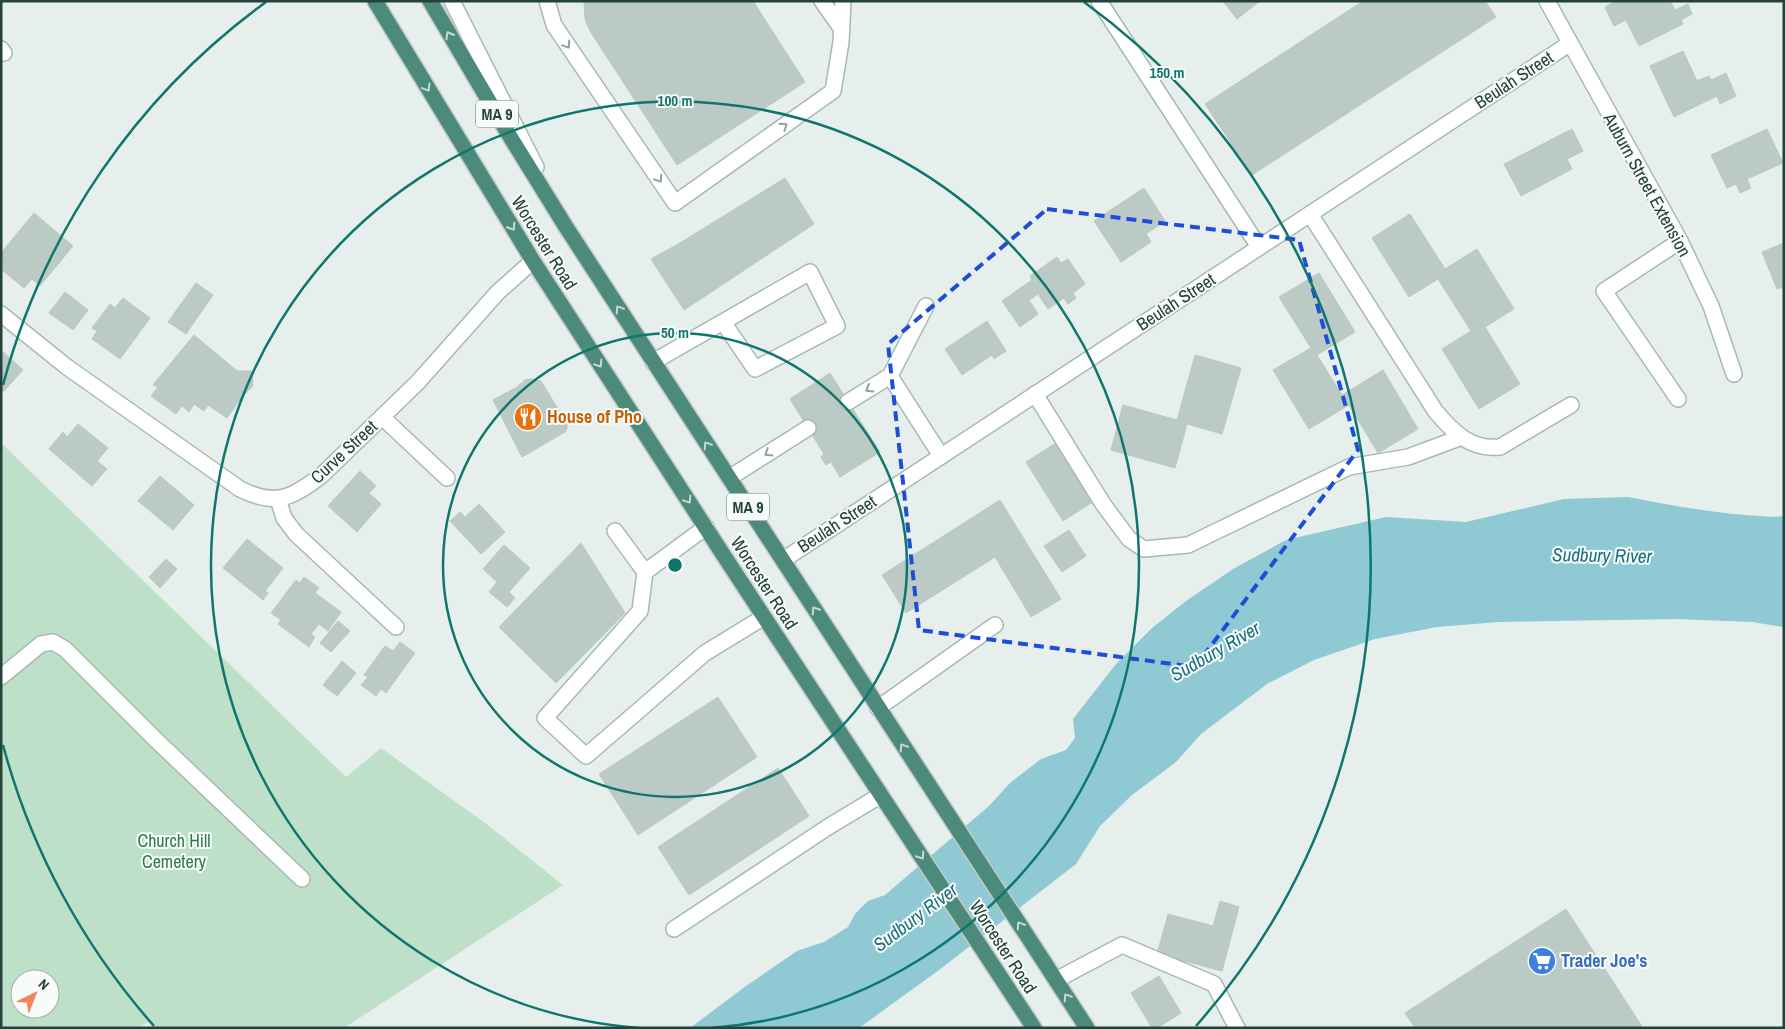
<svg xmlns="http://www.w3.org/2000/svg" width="1785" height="1029" viewBox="0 0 1785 1029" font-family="'Archivo Narrow',sans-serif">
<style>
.green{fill:#bfe0c8;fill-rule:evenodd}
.water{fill:#8ec9d4}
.building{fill:#bbcac4;stroke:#b8c9c2}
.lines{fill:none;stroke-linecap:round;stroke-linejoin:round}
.service-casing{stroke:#a8b8b2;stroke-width:18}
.minor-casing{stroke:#a8b8b2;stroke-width:18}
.secondary-casing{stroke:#a4bbb3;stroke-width:18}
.trunk-casing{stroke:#c2cac8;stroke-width:18}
.service{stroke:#fff;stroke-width:15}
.minor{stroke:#fff;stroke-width:15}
.secondary{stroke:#fff;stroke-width:15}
.trunk{stroke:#4c8a7c;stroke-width:15}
.oneway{stroke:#c4d9d4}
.oneway2{stroke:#92a09c}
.marked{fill:none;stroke:#1d4ed8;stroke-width:4;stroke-dasharray:10 6;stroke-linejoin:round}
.ring{fill:none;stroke:#0f766e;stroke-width:2.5}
.labels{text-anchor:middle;stroke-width:4;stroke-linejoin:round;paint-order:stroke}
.shield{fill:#f7fbf9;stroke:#637a73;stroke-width:1}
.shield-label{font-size:16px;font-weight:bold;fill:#24423a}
.street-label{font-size:18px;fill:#24423a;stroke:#f7fbf9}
.food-label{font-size:18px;font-weight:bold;fill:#c56008;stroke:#f7fbf9;text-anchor:start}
.park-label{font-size:18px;fill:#2d7a4b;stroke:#f7fbf9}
.shop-label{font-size:18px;font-weight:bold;fill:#366cbe;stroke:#f7fbf9;text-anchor:start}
.water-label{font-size:19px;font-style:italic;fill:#1c6f80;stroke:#f7fbf9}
.centre{fill:#0f766e;stroke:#f7fbf9;stroke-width:2.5}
.ring-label{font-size:15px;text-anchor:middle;font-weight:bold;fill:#0f766e;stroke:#f7fbf9;stroke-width:4;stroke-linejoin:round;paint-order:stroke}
</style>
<rect width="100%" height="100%" fill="#e6efeb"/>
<path class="green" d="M1,443L346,777L381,748L485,823L563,885L344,1028H153L148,1022L137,1028H1ZM20,979H50V1009H20Z"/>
<path class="water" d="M1628,497C1663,504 1698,510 1733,514C1750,515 1767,518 1784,516V627L1752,622L1676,619L1499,622L1437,627L1375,639L1314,660L1267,684L1201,734L1176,762L1132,795L1100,826L1076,864L939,970L859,1028H690L746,986L797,951L824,942L848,927L855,914L868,901L885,895L989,806L1010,783L1041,759L1066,750L1075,738L1073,719L1116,664L1152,628L1186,601L1233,569L1286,540L1386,517L1466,522L1564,499Z"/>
<path class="building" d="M584,1H753L805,82L677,165L590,31L585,19Z
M1223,1H1260L1237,19Z
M1363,1H1485L1496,17L1252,175L1205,104Z
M1670,1L1675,10L1688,4L1692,14L1681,20L1683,24L1639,46L1626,20L1614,26L1605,7L1616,1Z
M1683,51L1697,81L1709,76L1711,80L1726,73L1736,96L1720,104L1717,96L1674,117L1650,66Z
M1572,129L1583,151L1567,159L1572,169L1521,196L1504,164Z
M1767,129L1783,163L1747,179L1751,188L1740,193L1736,184L1727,188L1711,155Z
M785,178L814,224L684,310L651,259L680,243Z
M1144,188L1165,221L1146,234L1151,242L1121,262L1094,221Z
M34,213L73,246L40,286L32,279L24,288L1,269V253Z
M1410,214L1445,269L1477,249L1514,309L1485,327L1520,384L1479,409L1442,349L1471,331L1438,279L1409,297L1372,238Z
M1784,243V291L1782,287L1777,289L1762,252Z
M1057,257L1061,263L1068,259L1085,284L1073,293L1076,298L1068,304L1064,298L1048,309L1038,294L1029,300L1038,314L1020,327L1002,301L1032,280L1030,276Z
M1319,273L1355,332L1317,355L1342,395L1383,370L1418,429L1378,453L1349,405L1309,429L1273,370L1311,348L1279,297Z
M196,283L213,295L186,334L168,322Z
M65,292L88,310L73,330L49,313Z
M123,298L150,318L120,359L92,339L97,331L92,328L110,304L115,308Z
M987,321L1006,351L994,359L992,355L962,375L945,349Z
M194,335L237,371H252L253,386L242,397L227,418L208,405L204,411L194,404L189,412L182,406L176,414L151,396L158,387L153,385Z
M1,350L23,370L1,394Z
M1195,355L1241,368L1222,434L1187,424L1175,468L1111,450L1123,405L1177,420Z
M830,373L880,452L840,477L831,462L826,465L821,457L824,454L790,399Z
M532,379L541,381L567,424V429L565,432L522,457L493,400L517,387L525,380Z
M78,424L108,448L97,461L107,469L92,486L49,449L63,432L67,437Z
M1059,441L1096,500L1063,521L1026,462Z
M360,471L376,486L369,493L381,504L357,532L328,506Z
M160,476L194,505L173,530L138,501Z
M1000,500L1061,599L1031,617L995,557L906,613L882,575Z
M479,504L505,532L481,554L450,521L460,512L465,517Z
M1069,530L1086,556L1062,572L1044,546Z
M247,539L283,568L265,591L268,593L263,600L223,568Z
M581,543L625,613L556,683L499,627Z
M504,545L530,568L509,592L515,598L507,607L489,592L497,582L483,569Z
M166,559L177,569L160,588L149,577Z
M304,577L319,588L315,593L341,612L328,631L319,624L311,634L315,637L309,647L278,624L281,620L271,613L296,580L300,583Z
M338,621L350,631L331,652L320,643Z
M400,642L415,653L386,693L381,689L376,696L361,685L368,677L364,675L385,646L393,651Z
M342,661L356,673L337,696L323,685Z
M718,697L757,757L638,835L599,774Z
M778,768L809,816L689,895L658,847Z
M1220,901L1239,907L1222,971L1157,954L1168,914L1213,926Z
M1566,909L1643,1028H1415L1405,1013Z
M1159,976L1181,1013L1157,1028H1152L1131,993Z"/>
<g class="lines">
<defs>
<path id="service" d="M547,1L554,25L675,203L833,91L841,42L843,1
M822,1L841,28
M1099,1L1259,247
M1,49L4,53
M1310,214L1436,412C1454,433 1471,450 1500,447L1571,405
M926,306L890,376L941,456
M653,362C706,332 758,302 810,272L837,326L755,369L723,322
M1035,394L1103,504L1129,539L1144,549L1188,545L1349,467L1408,457L1462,437
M1678,399L1604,291L1680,241
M848,402L890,376
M382,417L447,478
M729,478L808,428
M278,499L284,518L296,534L396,627
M706,527L645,572L640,611L545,718L586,756L705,653L764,617
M615,531L645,572
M1,677L41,644L53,642L65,649L156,740L302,879
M878,708L995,625
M674,929L828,827L881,795
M1056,980L1122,945L1214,984L1237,1028"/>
<path id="minor" d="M1547,1L1680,241L1711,306L1734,374
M1,314L67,367L240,489C276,507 292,498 322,475L418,382L498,292L533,261
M783,560L1569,44"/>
<path id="secondary" d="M452,1L536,167"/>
<path id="trunk" d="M375,1L533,261L726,559L1034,1028
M430,1L506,130L566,227L1087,1028"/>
</defs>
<use href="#service" class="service-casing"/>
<use href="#minor" class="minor-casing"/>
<use href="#secondary" class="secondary-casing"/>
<use href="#trunk" class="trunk-casing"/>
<use href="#service" class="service"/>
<use href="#minor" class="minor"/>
<use href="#secondary" class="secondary"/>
<use href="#trunk" class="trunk"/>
</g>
<defs><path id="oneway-chevron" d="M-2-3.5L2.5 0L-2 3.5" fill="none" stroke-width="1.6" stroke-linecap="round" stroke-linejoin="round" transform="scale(1.25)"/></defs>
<g class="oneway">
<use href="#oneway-chevron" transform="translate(449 35) rotate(-120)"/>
<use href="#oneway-chevron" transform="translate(427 88) rotate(59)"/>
<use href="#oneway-chevron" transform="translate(512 227) rotate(58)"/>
<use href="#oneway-chevron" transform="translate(619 309) rotate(-123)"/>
<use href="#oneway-chevron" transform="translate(599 364) rotate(57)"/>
<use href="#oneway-chevron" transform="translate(707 445) rotate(-123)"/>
<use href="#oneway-chevron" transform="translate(688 500) rotate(57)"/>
<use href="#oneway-chevron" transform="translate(815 610) rotate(-123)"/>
<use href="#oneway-chevron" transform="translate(903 747) rotate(-123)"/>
<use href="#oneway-chevron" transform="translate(921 856) rotate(57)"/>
<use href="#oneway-chevron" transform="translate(1020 925) rotate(-123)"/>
<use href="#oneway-chevron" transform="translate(1067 997) rotate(-123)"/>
</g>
<g class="oneway2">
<use href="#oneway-chevron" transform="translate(567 45) rotate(56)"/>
<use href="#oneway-chevron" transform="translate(784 126) rotate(-35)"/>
<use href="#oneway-chevron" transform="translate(659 179) rotate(56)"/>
<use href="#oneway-chevron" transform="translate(869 389) rotate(148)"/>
<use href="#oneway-chevron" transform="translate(768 453) rotate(148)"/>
</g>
<path class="marked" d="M1047,209L1299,240L1358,450L1195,667L919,630L888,344Z"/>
<g class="ring">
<circle cx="675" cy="565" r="232"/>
<path d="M639 1028A464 464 0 1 1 711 1028"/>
<path d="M154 1026A696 696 0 0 1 3 745M3 385A696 696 0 0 1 266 2M1084 2A696 696 0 0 1 1196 1026"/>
</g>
<defs>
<symbol id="restaurant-disc" viewBox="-11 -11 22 22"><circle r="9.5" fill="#e8710a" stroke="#f7fbf9"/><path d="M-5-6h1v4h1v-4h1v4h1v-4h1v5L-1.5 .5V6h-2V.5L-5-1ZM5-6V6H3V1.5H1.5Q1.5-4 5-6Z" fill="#fff"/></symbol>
<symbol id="supermarket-disc" viewBox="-11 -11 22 22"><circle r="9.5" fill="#3f7fe0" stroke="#f7fbf9"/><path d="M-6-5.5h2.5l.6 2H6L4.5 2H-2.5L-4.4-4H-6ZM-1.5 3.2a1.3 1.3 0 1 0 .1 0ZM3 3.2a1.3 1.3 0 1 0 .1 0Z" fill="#fff"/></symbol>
</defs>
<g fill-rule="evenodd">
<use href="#restaurant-disc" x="512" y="401" width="32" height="32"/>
<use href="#supermarket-disc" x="1526" y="945" width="32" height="32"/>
</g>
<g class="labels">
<g class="shield">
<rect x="476" y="100.5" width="42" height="27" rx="4"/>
<rect x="727" y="493.5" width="42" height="27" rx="4"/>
</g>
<g class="shield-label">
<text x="497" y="120">MA 9</text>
<text x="748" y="513">MA 9</text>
</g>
<g class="street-label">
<text transform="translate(1514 80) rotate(-33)" y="6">Beulah Street</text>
<text transform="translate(1647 185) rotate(61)" y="6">Auburn Street Extension</text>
<text transform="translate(544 243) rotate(58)" y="6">Worcester Road</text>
<text transform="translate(1176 302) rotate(-33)" y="6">Beulah Street</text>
<text transform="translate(344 452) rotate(-43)" y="6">Curve Street</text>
<text transform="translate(837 524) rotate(-33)" y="6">Beulah Street</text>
<text transform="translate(764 583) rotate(57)" y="6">Worcester Road</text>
<text transform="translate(1003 947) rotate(57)" y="6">Worcester Road</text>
</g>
<g class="food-label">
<text x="547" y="423">House of Pho</text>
</g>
<g class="park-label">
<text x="174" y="847">Church Hill<tspan x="174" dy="21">Cemetery</tspan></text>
</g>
<g class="shop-label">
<text x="1561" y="967">Trader Joe's</text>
</g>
<g class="water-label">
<text transform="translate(1602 555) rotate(1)" y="7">Sudbury River</text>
<text transform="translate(1215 651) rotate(-30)" y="7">Sudbury River</text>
<text transform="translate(915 917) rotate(-37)" y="7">Sudbury River</text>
</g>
</g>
<circle cx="675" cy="565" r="8" class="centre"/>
<g class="ring-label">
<text x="1167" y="78">150 m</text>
<text x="675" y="106">100 m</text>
<text x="675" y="338">50 m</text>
</g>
<rect width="1785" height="1029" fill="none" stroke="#24423a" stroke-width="5"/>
<g transform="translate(35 994) rotate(43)"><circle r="24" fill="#f7fbf9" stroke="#a3b1ad"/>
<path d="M0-4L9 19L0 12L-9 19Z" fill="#f4845f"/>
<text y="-8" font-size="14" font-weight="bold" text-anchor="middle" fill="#24423a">N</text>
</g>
</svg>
